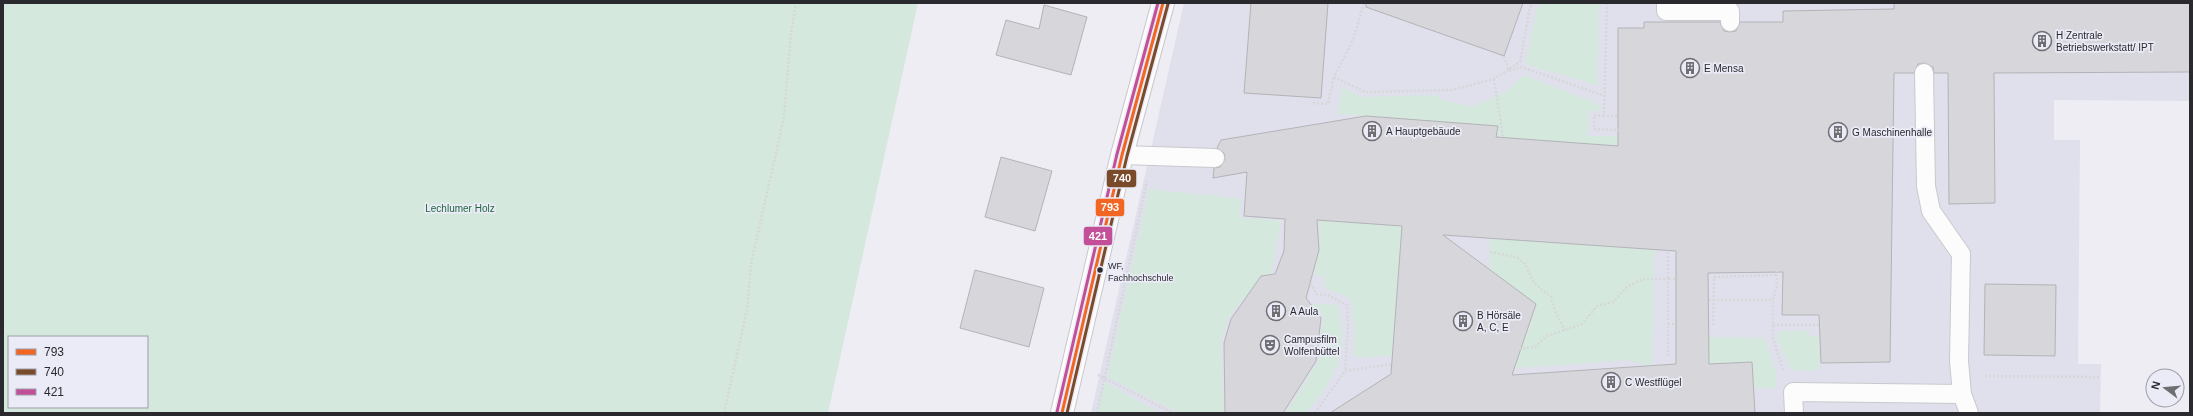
<svg xmlns="http://www.w3.org/2000/svg" width="2193" height="416" viewBox="0 0 2193 416" font-family="Arial,sans-serif">
<style>
.built{fill:#dfe0ec}
.green{fill:#d4e8dd;fill-rule:evenodd}
.building{fill:#d6d6db;stroke:#b3b3b7;fill-rule:evenodd}
.lines{fill:none;stroke-linecap:round;stroke-linejoin:round}
.lane-casing{stroke:#c9c9cd;stroke-width:20}
.secondary-casing{stroke:#c9c9cd;stroke-width:24}
.path{stroke:#d6d7d9;stroke-width:2.5;stroke-dasharray:2 2;stroke-linecap:butt}
.lane{stroke:#fcfcfd;stroke-width:18}
.secondary{stroke:#fcfcfd;stroke-width:22}
.bus-1-casing{stroke:#eaebf6;stroke-width:6}
.bus-2-casing{stroke:#eaebf6;stroke-width:6}
.bus-3-casing{stroke:#eaebf6;stroke-width:6}
.bus-1{stroke:#f26522;stroke-width:3}
.bus-2{stroke:#7a4b2a;stroke-width:3}
.bus-3{stroke:#c24f97;stroke-width:3}
.bus-dot{fill:#29292e;stroke:#eaebf6;stroke-width:1.5}
.labels{text-anchor:middle;stroke-width:3.5;stroke-linejoin:round;paint-order:stroke}
.bus-label{font-size:9px;fill:#29292e;stroke:#eaebf6;text-anchor:start}
.poi-label{font-size:10px;fill:#29292e;stroke:#eaebf6;text-anchor:start}
.park-label{font-size:10px;fill:#1f663f;stroke:#eaebf6}
.line-badge{stroke:#eaebf6;stroke-width:1.5}
.badge-label{font-size:11px;text-anchor:middle;font-weight:bold;fill:#fff}
</style>
<rect width="100%" height="100%" fill="#ededf3"/>
<path class="built" d="M1184,3H2190V101L2054,100V140H2080L2078,364H2101L2100,413H1091Z"/>
<path class="green" d="M3,3H918L828,413H3ZM9,337H147V407H9Z
M1540,3H1599L1597,85L1525,64L1536,13Z
M1524,75L1601,105V111L1589,110L1588,136H1622L1620,146L1496,137L1497,126L1338,114L1342,87L1363,97L1433,95L1448,102L1473,106L1506,92Z
M1149,189L1241,199L1240,217L1281,221L1269,286L1251,289L1229,317L1221,342L1224,413H1180L1107,377Z
M1320,220L1444,230L1393,356L1353,357L1354,335L1352,301L1341,294L1325,289L1323,276L1313,274L1319,250Z
M1490,238L1655,250L1652,366L1627,360L1493,370L1489,340L1527,333L1536,305L1490,270Z
M1310,304L1338,305C1350,351 1335,378 1307,413H1286L1318,362L1323,316Z
M1779,331H1809V336H1819L1820,370H1791L1777,338Z
M1709,337L1765,338L1776,371V388H1753L1752,362L1709,364Z
M1105,382L1160,413H1098Z"/>
<path class="building" d="M1251,3H1328L1321,98L1244,93Z
M1366,3H1523L1504,56L1366,7Z
M1894,3H2190V72L1994,73L1995,203L1949,204L1948,73H1934L1933,67L1924,63L1918,64L1914,73H1894L1890,362L1821,363L1819,315H1782L1783,272L1708,273L1709,364L1752,362L1755,413H1330L1391,374L1402,226L1317,220L1319,250L1306,298L1321,318L1316,361L1283,413H1225L1224,343L1231,319L1261,276L1275,274L1284,251L1285,219L1244,216L1247,172L1213,178L1214,168L1220,167L1225,159L1224,153L1217,148L1221,140L1366,116L1498,126L1496,137L1618,146V28H1644V22H1720L1724,31L1730,32L1736,31L1740,22H1783V11L1894,9ZM1443,235L1676,251V364L1512,375L1536,304Z
M1044,5L1087,17L1071,75L996,55L1006,20L1039,29Z
M1001,157L1052,171L1035,231L985,217Z
M975,270L1044,288L1029,347L960,328Z
M1985,284L2056,285L2055,356L1984,355Z"/>
<g class="lines">
<defs>
<path id="lane" d="M1666,3V11H1730V22
M1924,73L1926,186L1931,211L1961,254L1959,361L1962,394L1969,413
M1122,155L1215,158
M1794,413L1793,392L1962,394"/>
<path id="secondary" d="M1062,413L1122,155L1163,3"/>
</defs>
<use href="#lane" class="lane-casing"/>
<use href="#secondary" class="secondary-casing"/>
<path class="path" d="M1364,3L1353,40L1334,77L1365,92L1452,90L1494,79L1520,62L1530,7L1533,3
M1607,3L1604,116L1661,117
M1504,56L1509,71L1521,67L1605,96
M1494,79L1503,137
M1313,103L1328,104L1334,77
M1604,116L1594,115V129L1639,131L1648,148
M1294,134L1303,132L1310,133L1316,143L1317,155
M1297,212L1298,207
M1777,214V285L1773,300V338L1783,370
M1456,219V192
M1661,236V214
M1673,236V215
M1668,240V279H1676
M1490,252L1517,257L1525,264L1534,283L1551,297L1555,311L1565,330
M1310,284L1312,285L1316,294L1327,295L1347,305L1348,327L1345,371
M1257,294L1270,296
M1709,300H1773
M1668,324H1676
M1713,325L1714,277L1776,275
M1773,325H1820
M1491,349H1514L1535,347L1547,336L1582,324L1597,306L1613,302L1627,287L1635,283L1642,279H1668V356
M1682,369H1695
M1679,372L1680,390
M1098,375L1173,413
M1985,376L2101,377
M1490,383L1491,396
M724,413L747,310L751,264L784,117L791,33L796,3
M1097,413L1147,181
M1315,413L1345,371L1392,364"/>
<use href="#lane" class="lane"/>
<use href="#secondary" class="secondary"/>
<defs>
<path id="bus-1" d="M1062,413L1122,155L1163,3"/>
<path id="bus-2" d="M1067,413L1127,156L1168,4"/>
<path id="bus-3" d="M1057,412L1117,154L1158,3"/>
</defs>
<use href="#bus-1" class="bus-1-casing"/>
<use href="#bus-2" class="bus-2-casing"/>
<use href="#bus-3" class="bus-3-casing"/>
<use href="#bus-1" class="bus-1"/>
<use href="#bus-2" class="bus-2"/>
<use href="#bus-3" class="bus-3"/>
</g>
<defs>
<symbol id="building-ring" viewBox="-11 -11 22 22"><circle r="9.5" fill="#eaebf6" stroke="#6e6e73" stroke-width="1.5"/><path d="M-4-6H4V6H1V3H-1V6H-4ZM-2.5-4.3h1.7v1.8h-1.7ZM.8-4.3h1.7v1.8H.8ZM-2.5-1h1.7V.8h-1.7ZM.8-1h1.7V.8H.8Z" fill="#6e6e73"/></symbol>
<symbol id="theatre-ring" viewBox="-11 -11 22 22"><circle r="9.5" fill="#eaebf6" stroke="#6e6e73" stroke-width="1.5"/><path d="M-5-5.5Q0-4 5-5.5V0Q5 5 0 6Q-5 5-5 0ZM-3.3-2.5H-1v1.5H-3.3ZM1-2.5H3.3v1.5H1ZM-2.8 1Q0 5.5 2.8 1Z" fill="#6e6e73"/></symbol>
</defs>
<g fill-rule="evenodd">
<use href="#building-ring" x="2031" y="30" width="22" height="22"/>
<use href="#building-ring" x="1679" y="57" width="22" height="22"/>
<use href="#building-ring" x="1361" y="120" width="22" height="22"/>
<use href="#building-ring" x="1827" y="121" width="22" height="22"/>
<use href="#building-ring" x="1265" y="300" width="22" height="22"/>
<use href="#building-ring" x="1452" y="310" width="22" height="22"/>
<use href="#theatre-ring" x="1259" y="334" width="22" height="22"/>
<use href="#building-ring" x="1600" y="371" width="22" height="22"/>
</g>
<circle class="bus-dot" cx="1100" cy="270" r="3.5"/>
<g class="labels">
<g class="bus-label">
<text x="1108" y="269">WF,<tspan x="1108" dy="12">Fachhochschule</tspan></text>
</g>
<g class="poi-label">
<text x="2056" y="39">H Zentrale<tspan x="2056" dy="12">Betriebswerkstatt/ IPT</tspan></text>
<text x="1704" y="72">E Mensa</text>
<text x="1386" y="135">A Hauptgebäude</text>
<text x="1852" y="136">G Maschinenhalle</text>
<text x="1290" y="315">A Aula</text>
<text x="1477" y="319">B Hörsäle<tspan x="1477" dy="12">A, C, E</tspan></text>
<text x="1284" y="343">Campusfilm<tspan x="1284" dy="12">Wolfenbüttel</tspan></text>
<text x="1625" y="386">C Westflügel</text>
</g>
<g class="park-label">
<text x="460" y="212">Lechlumer Holz</text>
</g>
</g>
<g class="line-badge">
<rect x="1106" y="169" width="31" height="19" rx="4" fill="#7a4b2a"/>
<rect x="1095" y="198" width="30" height="19" rx="4" fill="#f26522"/>
<rect x="1083" y="226" width="30" height="20" rx="4" fill="#c24f97"/>
</g>
<g class="badge-label">
<text x="1122" y="182">740</text>
<text x="1110" y="211">793</text>
<text x="1098" y="240">421</text>
</g>
<rect width="2193" height="416" fill="none" stroke="#29292e" stroke-width="8"/>
<rect x="8" y="336" width="140" height="72" fill="#eaebf6" stroke="#9d9da6"/>
<rect x="16" y="349" width="20" height="6" fill="#f26522" stroke="#9d9da6"/>
<text x="44" y="356" font-size="12" fill="#29292e">793</text>
<rect x="16" y="369" width="20" height="6" fill="#7a4b2a" stroke="#9d9da6"/>
<text x="44" y="376" font-size="12" fill="#29292e">740</text>
<rect x="16" y="389" width="20" height="6" fill="#c24f97" stroke="#9d9da6"/>
<text x="44" y="396" font-size="12" fill="#29292e">421</text>
<g transform="translate(2165 388) rotate(286)"><circle r="19" fill="#eaebf6" stroke="#9d9da6"/>
<path d="M0-3L7 15L0 10L-7 15Z" fill="#6e6e73"/>
<text y="-6" font-size="11" font-weight="bold" text-anchor="middle" fill="#29292e">N</text>
</g>
</svg>
